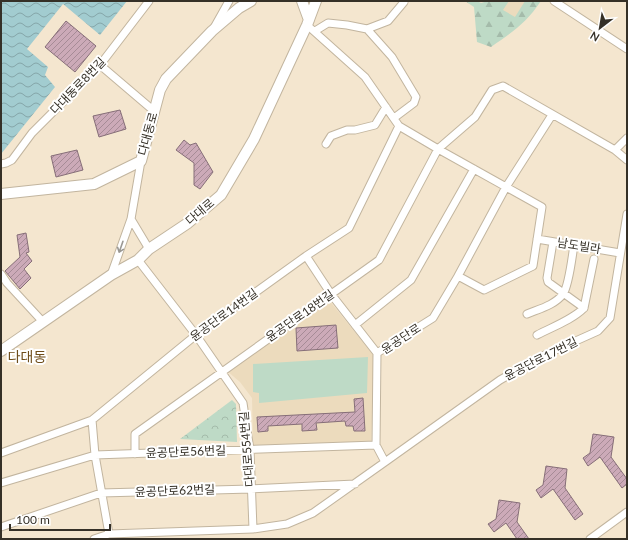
<svg xmlns="http://www.w3.org/2000/svg" width="628" height="540" viewBox="0 0 628 540" font-family="Lato,'Noto Sans KR',sans-serif">
<style>
.built{fill:#ecdbbd}
.forest{fill:url(#forest-firs)}
.park{fill:url(#park-crowns)}
.pitch{fill:#bedac6}
.water{fill:url(#water-waves)}
.building{fill:url(#building-hatch);stroke:#866e78}
.lines{fill:none;stroke-linecap:round;stroke-linejoin:round}
.street-casing{stroke:#c2b59f;stroke-width:9}
.secondary-casing{stroke:#c2b59f;stroke-width:12}
.street{stroke:#fff;stroke-width:7}
.secondary{stroke:#fff;stroke-width:10}
.oneway{stroke:#9a9893}
.labels{text-anchor:middle;stroke-width:4;stroke-linejoin:round;paint-order:stroke}
.street-label{font-size:12px;fill:#353027;stroke:#fff}
.quarter-label{font-size:14px;fill:#6f4d1a;stroke:#fff}
</style>
<defs>
<pattern id="forest-firs" width="22" height="20" patternUnits="userSpaceOnUse"><rect width="22" height="20" fill="#bedac6"/><path d="M5 1l3.5 6h-7zM16 11l3.5 6h-7z" fill="#a4bbaa"/></pattern>
<pattern id="park-crowns" width="20" height="18" patternUnits="userSpaceOnUse"><rect width="20" height="18" fill="#bedac6"/><path d="M2 6a3 3 0 1 1 6 0M12 15a3 3 0 1 1 6 0" fill="none" stroke="#a4bbaa"/></pattern>
<pattern id="water-waves" width="16" height="10" patternUnits="userSpaceOnUse"><rect width="16" height="10" fill="#a2ccd0"/><path d="M0 5q4-4 8 0t8 0" fill="none" stroke="#85a6a9"/></pattern>
<pattern id="building-hatch" width="6" height="6" patternUnits="userSpaceOnUse"><rect width="6" height="6" fill="#ccaab8"/><path d="M-1 1l2-2M0 6l6-6M5 7l2-2" fill="none" stroke="#a68b96"/></pattern>
</defs>
<rect width="100%" height="100%" fill="#f4e6cf"/>
<path class="built" d="M486,1H531L517,22Z
M328,299L375,357L371,442L253,445L252,398L240,382L227,371Z"/>
<path class="forest" d="M465,1H477L481,3L488,1H509L503,10L515,17L525,1H541C526,23 513,32 491,47L477,42L474,7Z"/>
<path class="park" d="M232,400L236,404L237,442L180,439Z"/>
<path class="pitch" d="M368,357L367,393L259,403V393L253,392V364Z"/>
<path class="water" d="M1,1H127L100,35L63,4L27,49L48,67L45,75L55,87L1,154Z"/>
<path class="building" d="M66,21L96,46L75,72L45,47Z
M120,110L126,129L99,137L93,116Z
M184,140L190,145L196,143L213,172L200,189L194,185V163L176,150Z
M77,150L83,170L56,177L51,156Z
M26,233L29,252L26,253L32,261L24,269L31,278L20,289L5,271L20,257L17,235Z
M336,325L338,348L297,351L296,328Z
M363,398L365,431H354L353,426H346L345,421L316,423L317,430L302,431V424L268,426V431L258,432L257,417L355,412L354,399Z
M593,434L614,437L611,457L627,479V484L622,488L600,457L588,466L583,458L590,453Z
M546,466L567,469L565,488L583,514L575,520L553,489L541,498L536,490L543,485Z
M499,500L520,503L517,522L529,539H517L506,523L494,532L488,524L496,519Z"/>
<g class="lines">
<defs>
<path id="street" d="M554,1L627,49
M307,25L365,77L399,126L438,149L542,207L533,266L484,290L458,276
M215,26L229,1
M367,29L388,21L404,2
M315,31L328,23L347,25L367,29L392,57L416,97L414,103L394,118
M100,65L154,111
M326,144L331,136L347,130H355L375,125L386,107
M615,150L627,138
M1,164L6,163L12,160L32,133L100,65L149,1
M131,219L149,249
M537,239L620,253
M306,256L331,294L377,353
M138,260L196,335L243,403L250,450L253,529
M1,274L7,283L43,322
M111,275L131,219L141,161
M584,308L594,259
M527,314C539,309 555,305 563,294C569,286 572,257 574,245
M355,325L411,280L474,169
M537,335C552,327 572,320 584,308L548,282L547,278L553,242
M377,353L433,318L458,276L506,187L552,115
M92,420L95,455L109,534
M1,453L92,420L196,335L306,256L349,228L399,126
M135,454V434L379,260L438,149L475,117L492,90L503,86L615,150L627,160
M385,462L500,380L540,357L598,331L610,318L627,214
M1,483L95,455L376,445
M1,527L101,493L251,489L355,484
M94,539L109,534L253,529L287,524L313,513L385,462L376,445L377,353
M590,539L627,512"/>
<path id="secondary" d="M302,1L309,20
M1,194L94,184L141,161L160,90L166,79L212,31L239,8L251,1
M1,351L111,275L138,260L149,249L188,223L221,195L254,139L307,25L316,1"/>
</defs>
<use href="#street" class="street-casing"/>
<use href="#secondary" class="secondary-casing"/>
<use href="#street" class="street"/>
<use href="#secondary" class="secondary"/>
</g>
<defs><path id="oneway-shaft" d="M-6 0H5M1.5-3L5.5 0L1.5 3" fill="none" stroke-width="1.6" stroke-linecap="round" stroke-linejoin="round"/></defs>
<use class="oneway" href="#oneway-shaft" transform="translate(121 247) rotate(109)"/>
<g class="labels">
<g class="street-label">
<text transform="translate(78 86) rotate(-46)" y="4">다대동로8번길</text>
<text transform="translate(148 134) rotate(-75)" y="4">다대동로</text>
<text transform="translate(200 212) rotate(-40)" y="4">다대로</text>
<text transform="translate(579 246) rotate(9)" y="4">남도빌라</text>
<text transform="translate(224 315) rotate(-36)" y="4">윤공단로14번길</text>
<text transform="translate(300 316) rotate(-35)" y="4">윤공단로18번길</text>
<text transform="translate(401 339) rotate(-33)" y="4">윤공단로</text>
<text transform="translate(541 359) rotate(-27)" y="4">윤공단로17번길</text>
<text transform="translate(247 449) rotate(-95)" y="4">다대로554번길</text>
<text transform="translate(186 452) rotate(-2)" y="4">윤공단로56번길</text>
<text transform="translate(175 491) rotate(-2)" y="4">윤공단로62번길</text>
</g>
<g class="quarter-label">
<text x="27" y="362">다대동</text>
</g>
</g>
<rect width="628" height="540" fill="none" stroke="#353027" stroke-width="4"/>
<g transform="translate(600 28) rotate(211)" stroke="#ffffff" stroke-width="3" paint-order="stroke">
<path d="M0-3L7 15L0 10L-7 15Z" fill="#353027"/>
<text y="-6" font-size="11" font-weight="bold" text-anchor="middle" fill="#353027">N</text>
</g>
<path d="M10 524v6h100v-6" fill="none" stroke="#353027" stroke-width="2"/>
<text x="16" y="524" font-size="12" fill="#353027" stroke="#ffffff" stroke-width="3" paint-order="stroke">100 m</text>
</svg>
